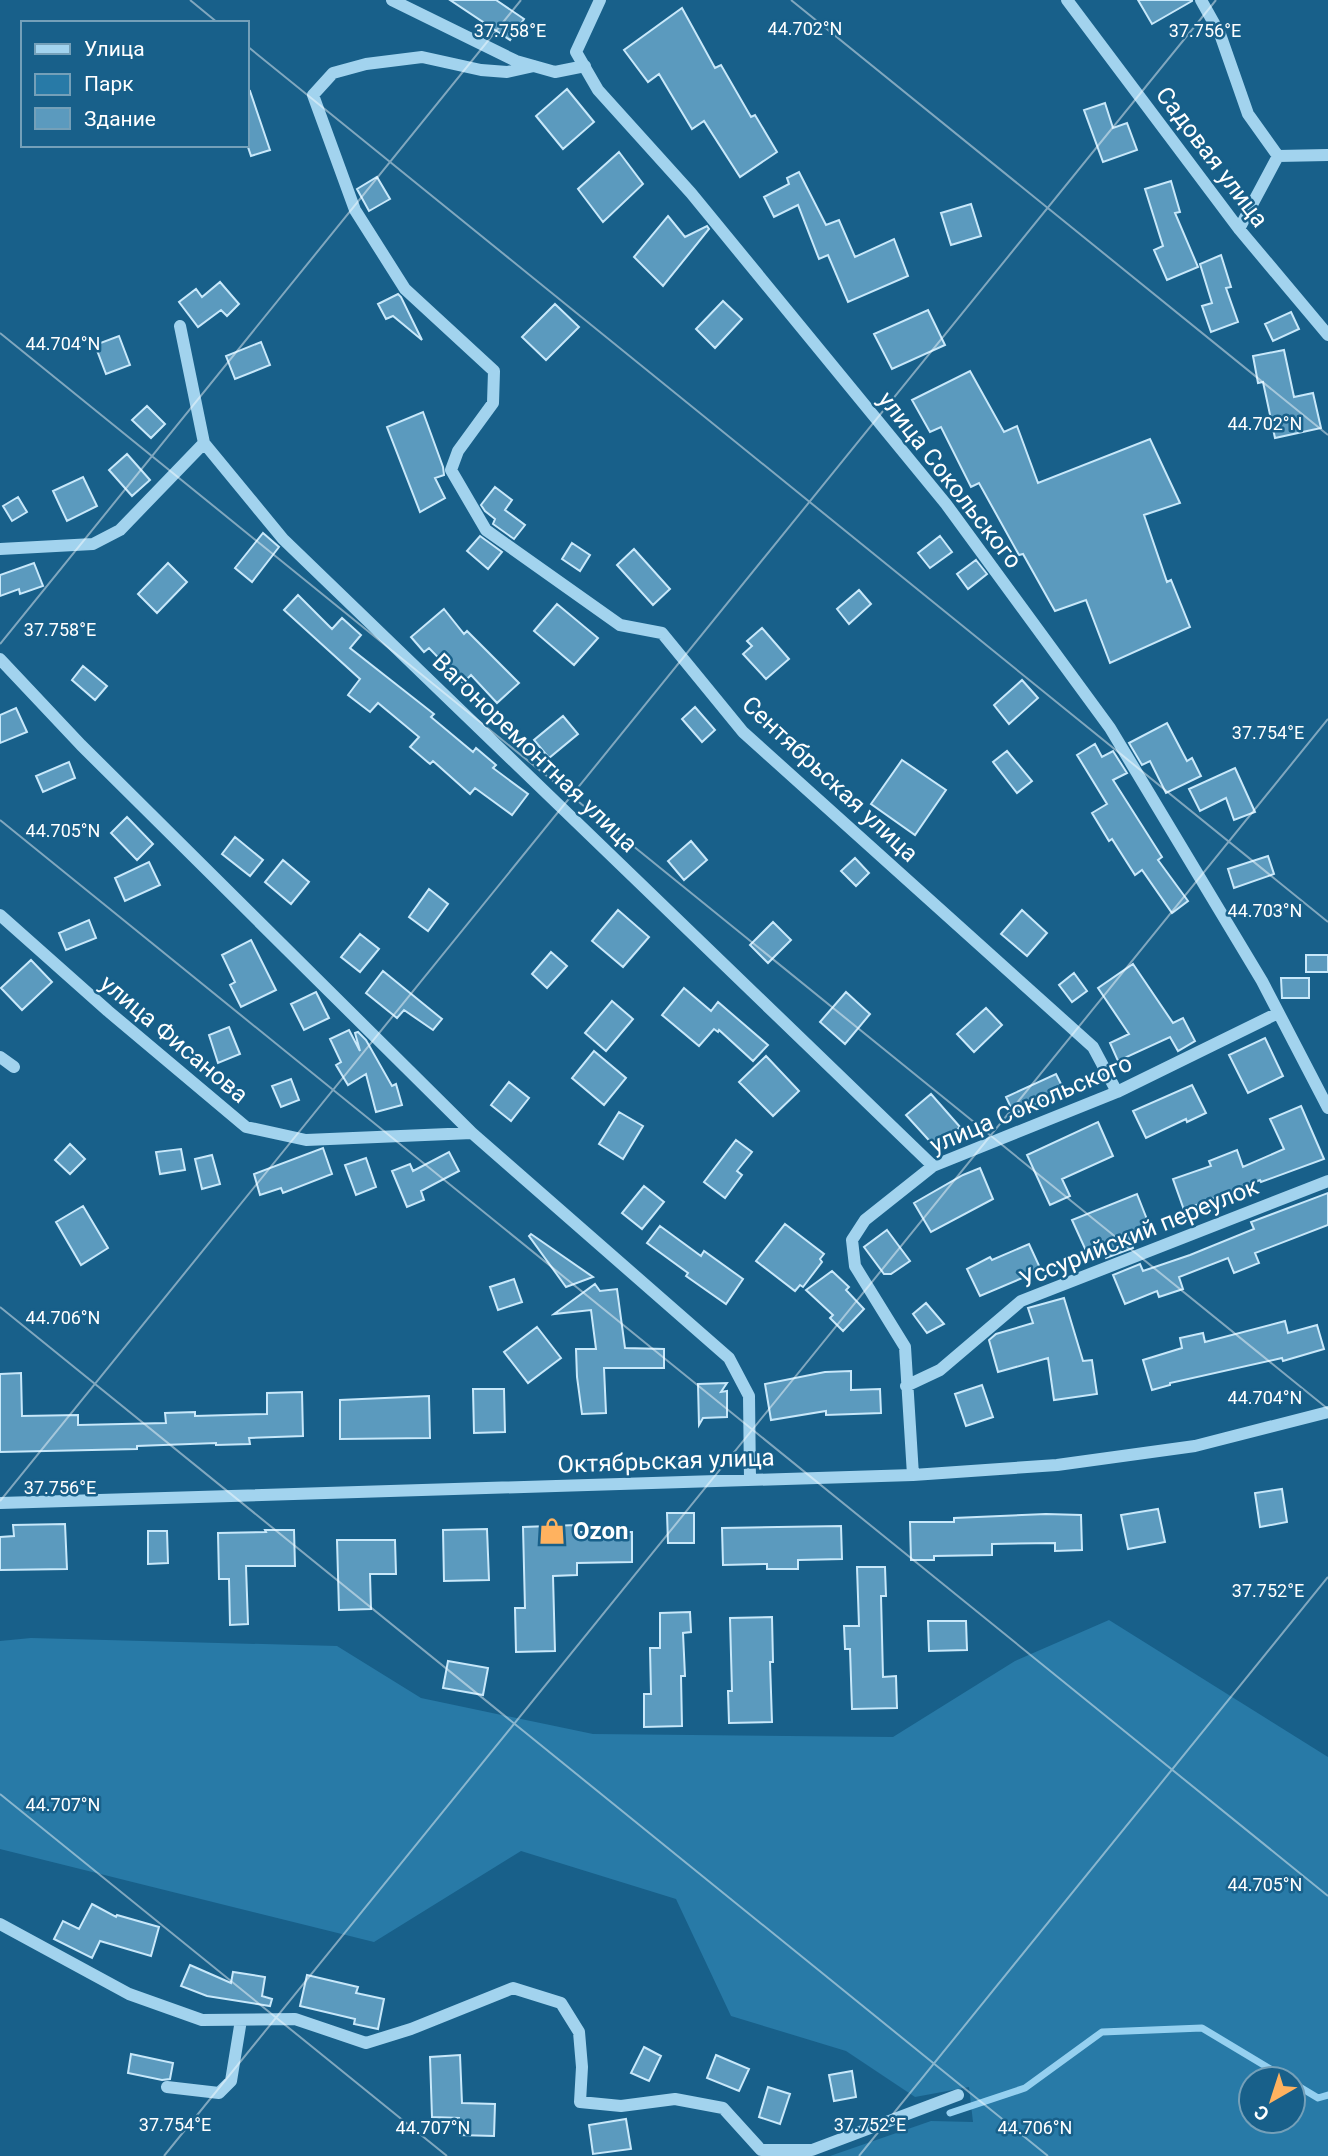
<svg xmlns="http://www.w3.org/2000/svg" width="1328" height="2156" viewBox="0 0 1328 2156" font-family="Roboto,sans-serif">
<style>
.green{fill:#287aa7;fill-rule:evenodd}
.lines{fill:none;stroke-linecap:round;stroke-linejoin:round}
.stream{stroke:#95d0f0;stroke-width:7}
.building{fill:#5b9abe;stroke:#c8e8fa;stroke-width:2}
.minor{stroke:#a2d3ee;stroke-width:12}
.ticks{fill:none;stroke:#fff;stroke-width:2;stroke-opacity:0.45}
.labels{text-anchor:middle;stroke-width:5;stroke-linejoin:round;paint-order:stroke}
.street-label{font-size:24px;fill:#fff;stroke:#18608a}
.poi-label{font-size:24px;font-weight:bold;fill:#fff;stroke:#18608a;text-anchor:start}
.ticks-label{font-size:18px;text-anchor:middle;fill:#fff;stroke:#18608a;stroke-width:5;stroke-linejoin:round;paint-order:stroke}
</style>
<rect width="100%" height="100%" fill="#18608a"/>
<path class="green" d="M1109,1620L1328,1757V2156H830L931,2121L973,2122L969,2087L915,2097L846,2051L731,2016L676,1899L521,1851L374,1942L0,1849V1641L31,1638L337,1646L421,1698L593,1734L893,1737L1015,1661ZM1251,2079H1293V2121H1251Z"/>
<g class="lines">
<path class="stream" d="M1293,2083L1318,2098L1328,2095
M950,2113L1025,2088L1102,2032L1202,2028L1287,2079"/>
</g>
<path class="building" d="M450,0H496L524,19L510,40Z
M1138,0H1192V1L1152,24Z
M682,8L715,68L721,65L751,117L755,115L777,152L740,177L704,121L692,129L659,74L648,82L624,50Z
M567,89L594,122L563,149L536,116Z
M250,91L270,150L251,156L247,144V92Z
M1105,103L1113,128L1127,123L1137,150L1103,162L1084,110Z
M619,152L643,184L603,222L578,189Z
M799,172L826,225L839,220L855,257L894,239L908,276L848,302L828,255L819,259L798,205L774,217L764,197L789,184L787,178Z
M377,177L390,199L369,211L357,189Z
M1171,181L1180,212L1175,213L1198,267L1167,280L1154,250L1163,246L1145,189Z
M971,204L981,236L951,245L941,213Z
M668,216L685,237L707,226L709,229L663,286L634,257Z
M1221,255L1231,287L1226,288L1238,322L1211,332L1202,306L1212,303L1200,264Z
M220,282L239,304L227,316L221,310L198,327L179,302L196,289L202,297Z
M398,294L401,297L422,340L393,316L386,319L378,304Z
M723,301L742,319L715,348L696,329Z
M555,304L579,327L546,360L522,337Z
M928,310L945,345L892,369L874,334Z
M1291,312L1299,329L1273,341L1265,324Z
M119,336L130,365L106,374L95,345Z
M261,342L270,365L235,379L226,356Z
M1284,350L1294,397L1313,393L1321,428L1275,438L1263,382L1258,383L1253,356Z
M970,371L1004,432L1017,426L1038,483L1150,439L1180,503L1144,515L1167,582L1171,580L1190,627L1110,663L1086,600L1055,611L1023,554L1019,555L979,483L971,487L941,427L930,432L912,400Z
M147,406L165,424L151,438L132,420Z
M423,412L443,467L444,475L435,478L445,498L420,512L387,427Z
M127,454L150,480L132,496L109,470Z
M83,477L97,506L67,521L53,491Z
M495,487L512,500L505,510L525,525L514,539L493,524L495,519L485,511L481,505Z
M18,497L27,512L12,521L3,506Z
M263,533L279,547L252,582L235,568Z
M480,536L502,552L488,569L467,551Z
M940,536L952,552L930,568L918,553Z
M572,543L590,555L580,571L562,559Z
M634,549L670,589L653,605L617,565Z
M976,560L987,574L968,589L957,574Z
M34,563L43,586L20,594L19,589L0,596V575Z
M168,563L187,582L157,613L138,594Z
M859,590L871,604L849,624L837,609Z
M298,595L332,629L342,618L361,635L350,648L434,714L431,717L473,752L476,748L496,765L493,768L528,794L512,815L475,788L470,794L433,761L430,764L410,747L419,737L378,703L370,712L348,695L360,679L284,610Z
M557,604L598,638L574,665L534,631Z
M444,609L464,634L467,631L519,683L497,703L471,675L463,683L429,648L424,652L411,637Z
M762,628L789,659L766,679L743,654L752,646L747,641Z
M83,666L107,686L95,700L72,680Z
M1022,680L1038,698L1009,724L994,705Z
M695,707L715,730L702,742L682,719Z
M16,708L27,732L0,743V715Z
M563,716L578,734L549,758L534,740Z
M1167,723L1187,761L1192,758L1201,776L1166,793L1150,761L1142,765L1129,743Z
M1095,744L1102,757L1113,751L1127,773L1113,780L1162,857L1158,860L1188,901L1172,913L1142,870L1135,875L1112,839L1109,841L1092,813L1107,804L1077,755Z
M1007,751L1032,781L1017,793L993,762Z
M902,760L946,790L915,835L871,804Z
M69,762L75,778L43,792L36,776Z
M1235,768L1255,812L1234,820L1226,798L1200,811L1189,789Z
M127,817L153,844L137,860L111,833Z
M235,837L263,860L250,876L222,854Z
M691,841L707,860L684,880L668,861Z
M1268,856L1274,874L1234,888L1228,869Z
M855,858L869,873L856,886L841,871Z
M283,860L309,882L291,904L265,882Z
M149,862L160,885L125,901L115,878Z
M429,889L448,904L428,931L409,917Z
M618,910L649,937L623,967L592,941Z
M1022,910L1047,933L1027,956L1001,934Z
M89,920L96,938L66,950L59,933Z
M773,922L791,940L768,963L750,945Z
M360,934L379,949L360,972L341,957Z
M251,940L276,990L241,1007L230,985L235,982L222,955Z
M551,952L567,966L547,988L532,974Z
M1306,955H1328V972H1306Z
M31,960L52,982L22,1010L1,988Z
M1133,964L1173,1023L1183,1018L1195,1041L1178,1051L1170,1037L1118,1061L1110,1043L1129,1034L1098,988Z
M383,971L442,1019L433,1030L404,1010L397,1018L366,993Z
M1074,973L1087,991L1072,1002L1059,985Z
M1281,978H1309V998H1282Z
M684,988L711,1011L718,1002L768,1045L753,1061L719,1030L718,1032L714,1029L699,1046L662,1015Z
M316,992L329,1018L304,1030L291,1004Z
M846,992L870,1014L845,1044L820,1022Z
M612,1001L633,1019L606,1051L585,1033Z
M986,1008L1002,1025L974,1052L957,1034Z
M229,1027L240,1054L218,1063L209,1035Z
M349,1030L360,1051L355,1033L358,1032L366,1040L392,1086L396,1084L402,1105L376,1112L366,1074L348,1085L336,1065L341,1062L330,1039Z
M1265,1038L1283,1076L1248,1093L1229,1055Z
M594,1051L626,1078L604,1105L572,1078Z
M766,1056L799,1091L773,1116L739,1082Z
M1056,1074L1064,1090L1014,1114L1006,1097Z
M291,1079L299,1100L281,1107L272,1086Z
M509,1082L529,1098L511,1121L491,1105Z
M1192,1085L1206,1113L1187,1122L1186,1119L1146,1138L1133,1111Z
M931,1094L960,1127L936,1148L906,1115Z
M1301,1106L1324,1159L1261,1182L1260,1180L1184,1210L1173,1179L1211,1166L1209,1161L1237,1150L1243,1167L1284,1149L1270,1119Z
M619,1112L643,1126L623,1159L599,1144Z
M1098,1122L1113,1156L1062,1179L1070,1196L1050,1205L1027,1155Z
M736,1140L752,1152L737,1171L742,1175L725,1198L704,1182Z
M70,1144L85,1159L70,1174L55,1160Z
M323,1148L332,1174L283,1193L281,1188L260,1195L254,1174Z
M181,1149L185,1170L160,1174L156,1152Z
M449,1152L459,1171L421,1191L424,1200L407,1207L392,1171L410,1164L413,1171Z
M212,1155L220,1184L202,1189L195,1159Z
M366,1158L376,1187L356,1195L345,1165Z
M980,1168L993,1199L931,1232L914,1203L963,1175Z
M644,1186L664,1202L642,1229L622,1213Z
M1328,1193V1225L1255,1253L1259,1263L1234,1273L1228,1258L1179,1277L1183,1289L1159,1297L1157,1291L1125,1304L1113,1275L1140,1264L1143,1271L1190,1255L1254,1229L1251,1222Z
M1137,1194L1150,1227L1129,1236L1133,1248L1106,1258L1101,1247L1087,1253L1072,1220Z
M83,1206L108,1248L81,1265L56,1222Z
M785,1224L824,1254L820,1259L822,1262L803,1287L800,1285L795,1291L756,1261Z
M660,1226L701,1256L704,1251L743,1279L726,1304L686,1276L688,1273L647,1243Z
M887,1230L910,1261L891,1274H884L864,1247Z
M531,1234L593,1277L566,1287L529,1236Z
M1029,1244L1041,1270L980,1296L967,1269L990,1257L992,1260Z
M832,1271L849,1287L846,1290L864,1309L843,1331L830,1318L833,1315L806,1290Z
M514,1279L522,1302L498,1310L490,1287Z
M595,1284L600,1291L617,1289L625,1348L664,1349V1368H604L606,1413L582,1414L577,1377L576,1349H596L591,1310L554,1314Z
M1064,1298L1083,1361L1092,1360L1097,1394L1054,1400L1048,1358L998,1372L989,1340L996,1334L1033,1323L1028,1308Z
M926,1303L944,1324L927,1333L913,1314Z
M1285,1321L1288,1333L1317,1325L1324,1349L1283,1361L1282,1358L1170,1383V1385L1152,1390L1143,1360L1182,1348L1180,1338L1203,1333L1205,1342Z
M537,1327L561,1358L528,1383L504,1352Z
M851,1371V1390L880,1389L881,1413L826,1415V1411L771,1420L765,1384L825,1372Z
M21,1373L22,1416L78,1415V1425L166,1423L165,1413L195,1412V1416L267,1414V1393L302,1392L303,1436L249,1438L250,1444L216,1445V1443L137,1446V1449L0,1452V1374Z
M727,1383L721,1392L727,1391V1417L703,1418L699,1425L698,1384Z
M982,1385L993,1417L966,1426L955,1394Z
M473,1389H504L505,1432L474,1433Z
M429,1396L430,1438L340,1439V1400Z
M1282,1489L1287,1522L1260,1527L1255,1493Z
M1158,1509L1165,1542L1128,1549L1121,1515Z
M667,1513H694V1543H668Z
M1046,1514L1081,1515L1082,1550L1055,1551V1543L992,1544V1555L934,1556V1560H911L910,1522H954V1518Z
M65,1524L67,1569L0,1570V1537L14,1536L13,1525Z
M576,1525V1532H632V1562L577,1563V1575L553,1576L555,1651L516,1652L515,1608H525L523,1527Z
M841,1526L842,1559L798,1560V1569H767V1564L723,1565L722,1528Z
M487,1529L489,1580L444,1581L443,1530Z
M265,1530H294L295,1566H246L248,1624L230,1625L229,1579H219L218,1533L266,1532Z
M148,1531H167L168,1563L148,1564Z
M337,1540H395L396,1574H370L371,1609L339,1610Z
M857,1567H885L886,1596H881L883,1677L896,1676L897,1708L852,1709L850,1649H845L844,1626H859Z
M690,1612L691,1632L683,1633L685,1676H681L682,1726L644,1727V1694H651L650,1648H660V1613Z
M772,1617L773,1662H770L772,1722L729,1723L728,1691H732L730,1618Z
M928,1621H966L967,1650L929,1651Z
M448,1661L488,1668L483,1695L443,1688Z
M92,1904L116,1917L117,1915L159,1927L151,1956L100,1941L92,1958L54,1939L63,1921L79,1929Z
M190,1965L231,1983L233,1972L265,1977L262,1996L272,1999L270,2006L207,1996L181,1986Z
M307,1975L358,1987L356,1993L384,1999L378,2029L354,2024L355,2019L300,2006Z
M644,2047L661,2056L649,2081L631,2073Z
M131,2054L173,2063L170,2079L162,2080L128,2073Z
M460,2055L462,2103L495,2104L494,2136L458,2135L459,2118L432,2117L430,2057Z
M716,2055L749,2069L739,2091L707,2078Z
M852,2071L856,2097L834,2101L829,2075Z
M768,2087L790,2094L780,2124L759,2117Z
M626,2119L631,2149L593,2154L589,2125Z"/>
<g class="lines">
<path class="minor" d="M392,0L516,61L555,72L585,66
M600,0L576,52L598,90L691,193L946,504L1110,728L1262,981L1328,1108
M1067,0L1239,229L1328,335
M1201,0L1220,34L1248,114L1278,156L1239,229
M534,66L507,72L481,70L422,57L366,64L333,73L313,95L355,210L405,289L494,371L493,403L458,451L451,470L486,530L620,625L662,633L743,732L1093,1047L1117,1092
M1278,156L1328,155
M180,326L204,443L283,539L933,1166
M0,549L93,544L120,530L204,443
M0,659L81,745L472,1133L729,1358L749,1396L750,1480
M0,915L108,1011L246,1127L306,1140L472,1133
M0,1057L14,1067
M906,1386L940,1370L1021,1301L1328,1181
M913,1475L905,1347L855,1266L852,1240L865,1220L933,1166L1117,1092L1278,1013
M0,1503L913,1475L1057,1465L1195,1446L1328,1412
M0,1924L129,1994L202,2020L295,2019L366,2043L411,2029L513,1988L561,2003L579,2032L582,2067L580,2102L621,2106L675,2099L723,2108L761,2150H812L958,2095
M167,2087L219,2093L231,2081L241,2020"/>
</g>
<path class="ticks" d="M190,0L218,23M791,0L1328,435M247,46L1328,922M0,333L1328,1409M0,644L521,0M0,820L1328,1896M0,1307L1048,2156M0,1501L1216,0M0,1794L447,2156M164,2156L1328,719M859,2156L1328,1577"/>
<defs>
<symbol id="shop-bare" viewBox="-9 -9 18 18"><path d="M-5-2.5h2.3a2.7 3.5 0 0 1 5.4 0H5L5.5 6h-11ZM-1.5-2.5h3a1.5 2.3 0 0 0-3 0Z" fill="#ffb25f" stroke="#18608a" stroke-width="2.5" paint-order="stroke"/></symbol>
</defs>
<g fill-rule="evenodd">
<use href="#shop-bare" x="533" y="1512" width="38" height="38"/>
</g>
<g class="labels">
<g class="street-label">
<text transform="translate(1212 157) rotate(53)" y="8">Садовая улица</text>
<text transform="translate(950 480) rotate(52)" y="8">улица Сокольского</text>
<text transform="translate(535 753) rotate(44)" y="8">Вагоноремонтная улица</text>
<text transform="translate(830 779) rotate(43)" y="8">Сентябрьская улица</text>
<text transform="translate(174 1039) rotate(40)" y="8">улица Фисанова</text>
<text transform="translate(1031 1104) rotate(-23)" y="8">улица Сокольского</text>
<text transform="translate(1139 1233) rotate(-22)" y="8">Уссурийский переулок</text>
<text transform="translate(666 1461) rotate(-2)" y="8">Октябрьская улица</text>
</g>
<g class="poi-label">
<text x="573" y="1539">Ozon</text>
</g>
</g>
<g class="ticks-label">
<text x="805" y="35">44.702°N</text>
<text x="510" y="37">37.758°E</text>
<text x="1205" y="37">37.756°E</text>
<text x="63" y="350">44.704°N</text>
<text x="1265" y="430">44.702°N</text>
<text x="60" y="636">37.758°E</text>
<text x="1268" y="739">37.754°E</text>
<text x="63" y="837">44.705°N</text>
<text x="1265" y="917">44.703°N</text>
<text x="63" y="1324">44.706°N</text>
<text x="1265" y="1404">44.704°N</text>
<text x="60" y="1494">37.756°E</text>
<text x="1268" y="1597">37.752°E</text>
<text x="63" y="1811">44.707°N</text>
<text x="1265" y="1891">44.705°N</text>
<text x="175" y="2131">37.754°E</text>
<text x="870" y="2131">37.752°E</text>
<text x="433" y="2134">44.707°N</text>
<text x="1035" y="2134">44.706°N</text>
</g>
<rect x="21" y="21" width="228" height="126" fill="#18608a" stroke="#74a0b9" stroke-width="2"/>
<rect x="35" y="44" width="35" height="10" fill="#a2d3ee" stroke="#74a0b9" stroke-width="2"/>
<text x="84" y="56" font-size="21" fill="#ffffff">Улица</text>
<rect x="35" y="74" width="35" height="21" fill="#287aa7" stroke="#74a0b9" stroke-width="2"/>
<text x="84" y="91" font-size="21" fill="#ffffff">Парк</text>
<rect x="35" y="108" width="35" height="21" fill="#5b9abe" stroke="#74a0b9" stroke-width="2"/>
<text x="84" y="126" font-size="21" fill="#ffffff">Здание</text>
<g transform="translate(1272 2100) rotate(219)"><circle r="33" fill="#18608a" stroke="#74a0b9" stroke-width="2"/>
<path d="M0-5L12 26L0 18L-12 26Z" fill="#ffb25f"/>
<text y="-10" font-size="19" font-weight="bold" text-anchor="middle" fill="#ffffff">С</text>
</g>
</svg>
